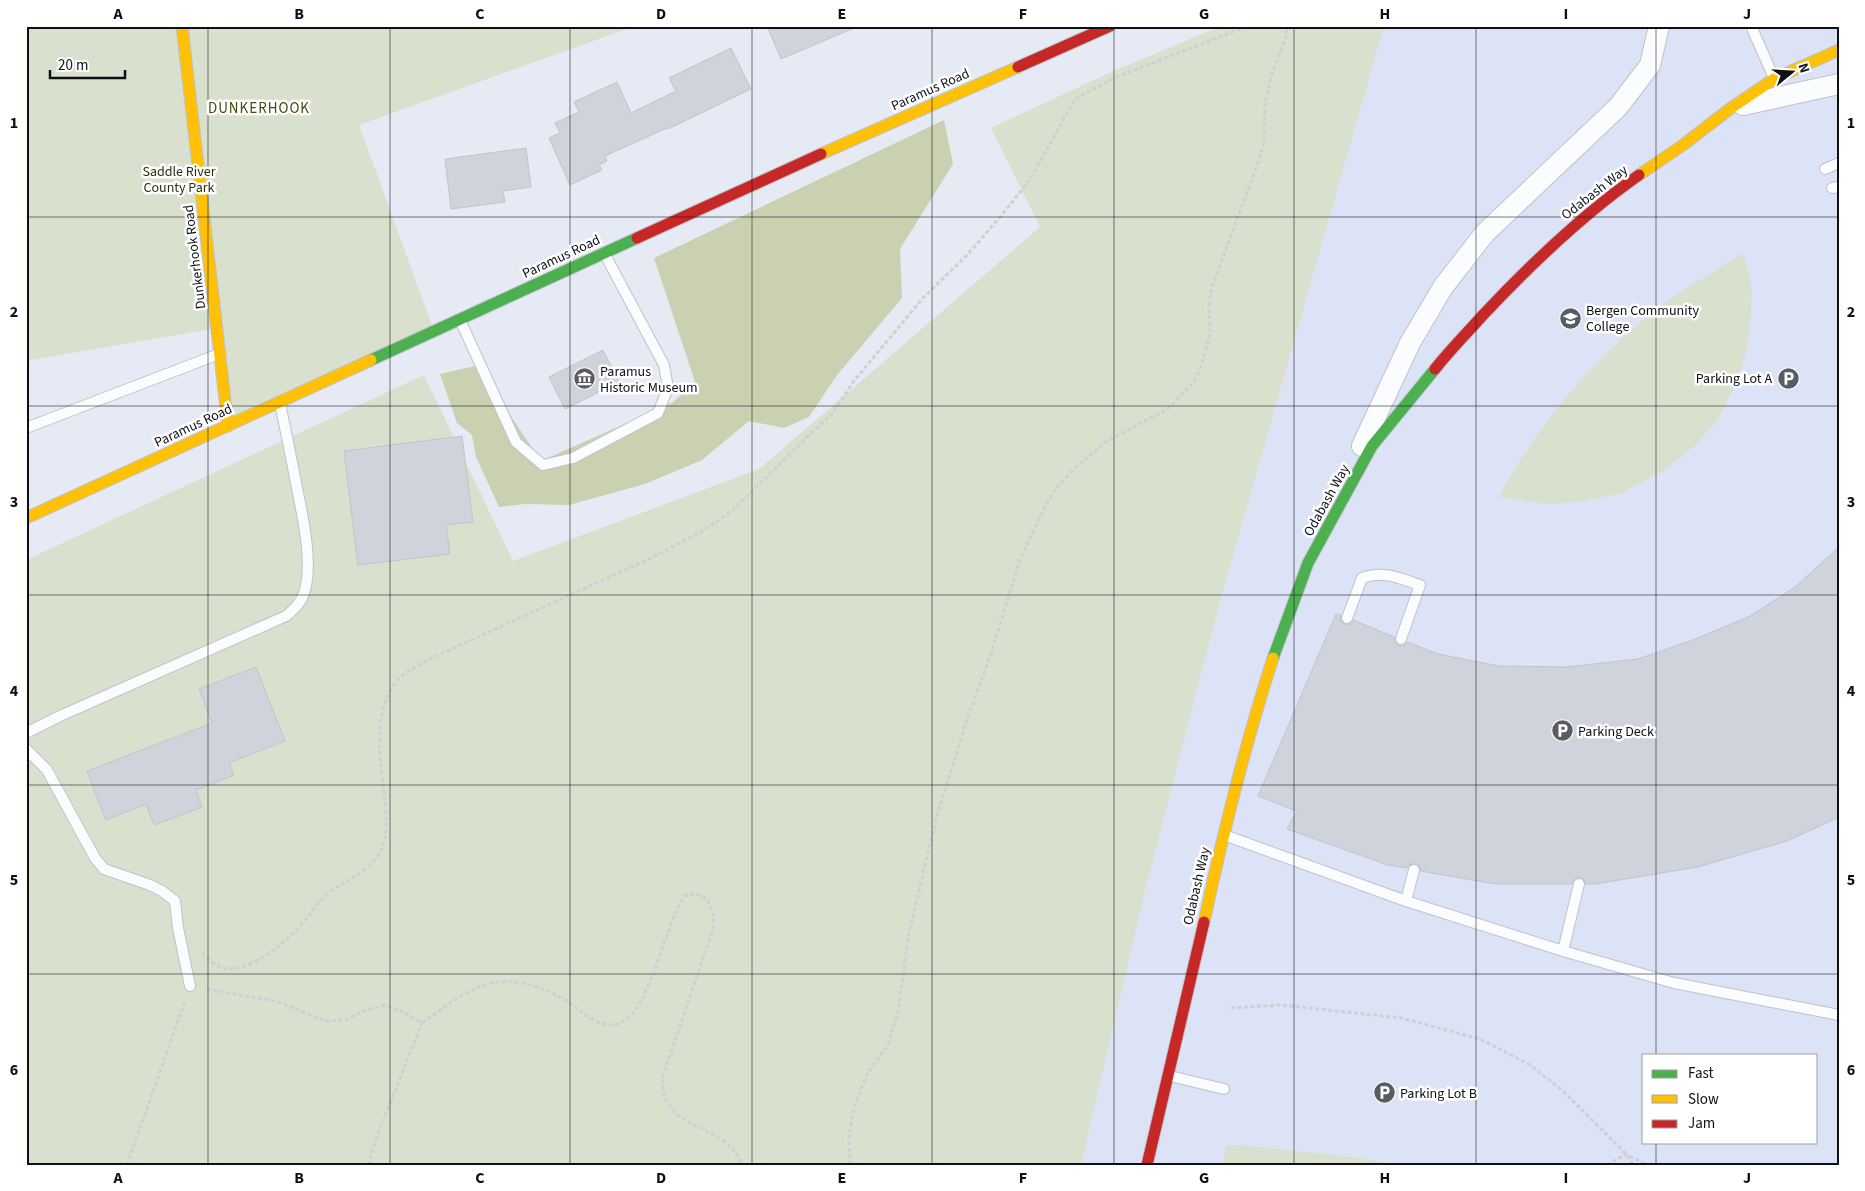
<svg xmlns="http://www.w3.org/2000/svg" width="1865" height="1191" viewBox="0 0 1865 1191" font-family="'Source Sans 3',sans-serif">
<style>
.built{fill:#dde3f6;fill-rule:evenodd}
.green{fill:#dae0ce}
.forest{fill:#cad1b1}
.building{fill:#d0d3db;stroke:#c1c4cb}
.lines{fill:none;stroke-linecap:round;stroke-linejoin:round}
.lane-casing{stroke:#bfc2ca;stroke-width:12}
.street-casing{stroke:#bfc2ca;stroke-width:22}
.fast-casing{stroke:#bfc2ca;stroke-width:13}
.slow-casing{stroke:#bfc2ca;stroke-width:13}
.jam-casing{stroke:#bfc2ca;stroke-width:13}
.path{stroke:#cfd0d4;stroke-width:3;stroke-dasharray:4 2.5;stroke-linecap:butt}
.lane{stroke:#fbfcfd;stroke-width:10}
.street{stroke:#fbfcfd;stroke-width:20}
.fast{stroke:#4caf50;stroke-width:11}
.slow{stroke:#ffc107;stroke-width:11}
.jam{stroke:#c62828;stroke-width:11}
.grid{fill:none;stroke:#0e1016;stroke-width:1;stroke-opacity:0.55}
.labels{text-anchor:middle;stroke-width:5;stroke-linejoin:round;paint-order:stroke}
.street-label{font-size:14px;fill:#0e1016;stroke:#fff}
.park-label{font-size:14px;fill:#2c3012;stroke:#fff}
.poi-label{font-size:14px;fill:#0e1016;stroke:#fff;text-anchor:start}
.neighbourhood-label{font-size:15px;letter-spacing:1px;fill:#444a0e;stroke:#fff}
.neatline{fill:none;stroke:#0e1016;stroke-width:2}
.grid-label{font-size:16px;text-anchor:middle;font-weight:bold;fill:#0e1016}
</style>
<rect width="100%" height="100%" fill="#e6eaf4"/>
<path class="built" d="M1384,26H1839V1165H1081L1146,887L1218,609ZM1644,1055H1816V1142H1644Z"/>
<path class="green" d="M26,26H635L359,125L434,331L228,426L217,328L26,361Z
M1221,26H1384L1218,609L1146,887L1081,1165H26V560L424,375L513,561L759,469L1040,227L991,128L1109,73Z
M1743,253L1752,287L1751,315L1747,350L1736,384L1718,419L1697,444L1662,472L1622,493L1581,502L1545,504L1499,497C1535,427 1602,348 1666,302C1691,285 1717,269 1743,253Z
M1242,1145L1352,1157L1400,1165H1223L1226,1146Z"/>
<path class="forest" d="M944,120L953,164L900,249L902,298L837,375L809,417L784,428L749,421L702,460L645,484L569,505L525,504L499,507L476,457L472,435L457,423L440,374L480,365L512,418L541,461L672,403L695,382L654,258Z"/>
<path class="building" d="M767,26H859L781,59Z
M731,48L751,89L668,129L667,128L605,156L607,161L599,165L602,170L570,185L549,138L560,133L555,123L579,112L574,102L617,82L631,113L676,91L669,78Z
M526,148L531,187L503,191L505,202L451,209L445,159Z
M603,350L619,382L565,409L549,377Z
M462,436L473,522L446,525L450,554L358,565L344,451Z
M1839,547V817L1787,841L1698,867L1595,884H1586L1584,879L1580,877L1574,879L1572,884H1495L1421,871L1419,865L1415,863L1409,865L1407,868L1388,865L1287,829L1297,811L1258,796L1336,614L1341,615L1340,620L1344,624L1349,625L1353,620L1394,637L1396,643L1399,646H1403L1407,642L1438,654L1499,666L1567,667L1638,659L1693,640L1750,616L1795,587Z
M256,667L285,741L229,763L234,775L196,790L202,807L154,825L146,804L106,820L87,771L212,723L199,689Z"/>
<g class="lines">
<defs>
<path id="lane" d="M1751,26L1774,78
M1825,169L1839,163
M1832,188L1839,187
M460,320L516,442L543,465L573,458L658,413L668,388L664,365L604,253
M26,428L219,354
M1347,618L1362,578C1383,570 1399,578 1420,585L1401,639
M26,733L60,716L286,616C294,609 301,603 304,593C314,564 302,513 296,483C291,457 286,431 280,404
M26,749L47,770L95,858L104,869L150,885L162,891L175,901L178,928L190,986
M1224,835L1406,901L1563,951L1674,983L1839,1015
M1406,901L1414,870
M1563,951L1579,884
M1170,1076L1224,1089"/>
<path id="street" d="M1743,105L1839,84
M1362,446L1410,343L1443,287L1485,233L1618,107L1650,65L1659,26"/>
<path id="fast" d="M371,360L637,238
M1273,658L1308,563L1372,446L1435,369"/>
<path id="slow" d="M182,26L228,426
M821,154L1018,67
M1639,175L1683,145L1731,108L1774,79L1839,50
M26,518L371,360
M1204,922C1223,833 1245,745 1273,658"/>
<path id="jam" d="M1018,67L1110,26
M637,238L821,154
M1435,369C1450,350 1467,333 1483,315C1531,264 1582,215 1639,175
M1147,1165L1204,922"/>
</defs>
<use href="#lane" class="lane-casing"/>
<use href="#street" class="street-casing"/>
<use href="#fast" class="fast-casing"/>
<use href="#slow" class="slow-casing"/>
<use href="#jam" class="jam-casing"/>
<path class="path" d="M1836,818L1839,820
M202,953C208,959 215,966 224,968C246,974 281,946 295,931C308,919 316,902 330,892C347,879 369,872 380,852C388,838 386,816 385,800C381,765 373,729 388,696C391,690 395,682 400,677C414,666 431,659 447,651L645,561L703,531L732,511L806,438L832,414L854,381L923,298L966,256L1002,215L1031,178L1075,99L1114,78L1248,26
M207,989L276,1001L325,1021L346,1020L364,1011L384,1005L403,1012L422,1023C446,1007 468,986 498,982C518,979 545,988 563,999C578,1007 594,1026 613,1025C623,1024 631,1016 637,1008C642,1002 644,994 647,988C661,958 668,925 684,896C708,889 713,906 714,926L663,1076C656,1132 728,1121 742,1165
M1231,1008L1281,1005L1401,1018L1480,1039L1530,1065L1563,1091L1626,1154L1633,1165
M127,1165L185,1001
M368,1165L377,1136L422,1023
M850,1165L849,1136L854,1107L867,1074L888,1045L898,1012L909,932L937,816L968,716L990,657L1020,559L1047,503L1058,486L1076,467L1106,442L1169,408L1193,383L1200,369L1210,335L1209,304L1212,287L1259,160L1264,143L1265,103L1271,77L1286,36L1287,26
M1607,1165L1626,1154L1646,1165"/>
<use href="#lane" class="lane"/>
<use href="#street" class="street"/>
<use href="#fast" class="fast"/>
<use href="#slow" class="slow"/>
<use href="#jam" class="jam"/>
</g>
<path class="grid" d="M208,26V1165M390,26V1165M570,26V1165M752,26V1165M932,26V1165M1114,26V1165M1294,26V1165M1476,26V1165M1656,26V1055M26,217H1839M26,406H1839M26,595H1839M26,785H1839M26,974H1839M1656,1142V1165"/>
<defs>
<symbol id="university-disc" viewBox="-11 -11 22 22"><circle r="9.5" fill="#5a5c64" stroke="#fff"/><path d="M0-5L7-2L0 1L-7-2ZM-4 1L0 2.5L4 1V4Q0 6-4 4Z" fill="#fff"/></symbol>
<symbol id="parking-disc" viewBox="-11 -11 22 22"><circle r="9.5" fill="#5a5c64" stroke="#fff"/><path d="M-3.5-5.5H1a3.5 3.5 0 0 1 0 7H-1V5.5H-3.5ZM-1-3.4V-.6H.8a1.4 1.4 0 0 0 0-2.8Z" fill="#fff"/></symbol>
<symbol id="museum-disc" viewBox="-11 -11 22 22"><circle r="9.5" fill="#5a5c64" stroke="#fff"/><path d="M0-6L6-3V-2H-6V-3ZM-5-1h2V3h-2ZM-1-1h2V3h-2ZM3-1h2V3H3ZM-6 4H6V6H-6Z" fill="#fff"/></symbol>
</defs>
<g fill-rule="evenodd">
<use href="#university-disc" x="1558" y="306" width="25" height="25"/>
<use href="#parking-disc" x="1776" y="366" width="25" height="25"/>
<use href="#museum-disc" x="572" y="366" width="25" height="25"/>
<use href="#parking-disc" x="1550" y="718" width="25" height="25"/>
<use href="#parking-disc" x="1372" y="1080" width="25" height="25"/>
</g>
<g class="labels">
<g class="street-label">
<text transform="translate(930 89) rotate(-24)" y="5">Paramus Road</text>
<text transform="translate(1594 192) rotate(-38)" y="5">Odabash Way</text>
<text transform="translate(561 256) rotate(-25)" y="5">Paramus Road</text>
<text transform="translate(194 257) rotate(-97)" y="5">Dunkerhook Road</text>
<text transform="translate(193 425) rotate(-25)" y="5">Paramus Road</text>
<text transform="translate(1326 500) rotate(-61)" y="5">Odabash Way</text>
<text transform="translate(1196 886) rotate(-77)" y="5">Odabash Way</text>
</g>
<g class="park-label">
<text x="179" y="176">Saddle River<tspan x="179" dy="16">County Park</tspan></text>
</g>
<g class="poi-label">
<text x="1586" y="315">Bergen Community<tspan x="1586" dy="16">College</tspan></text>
<text x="600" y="376">Paramus<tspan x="600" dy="16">Historic Museum</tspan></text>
<text x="1772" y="383" text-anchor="end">Parking Lot A</text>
<text x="1578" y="736">Parking Deck</text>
<text x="1400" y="1098">Parking Lot B</text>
</g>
<g class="neighbourhood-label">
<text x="259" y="113">DUNKERHOOK</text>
</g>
</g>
<rect width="1865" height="1191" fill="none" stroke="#ffffff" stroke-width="55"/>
<rect x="1642" y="1054" width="175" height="90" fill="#ffffff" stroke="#9f9fa2"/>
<rect x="1652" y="1070" width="25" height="8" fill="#4caf50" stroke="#9f9fa2"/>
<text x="1688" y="1078" font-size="15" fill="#0e1016">Fast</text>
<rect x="1652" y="1095" width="25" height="8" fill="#ffc107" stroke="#9f9fa2"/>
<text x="1688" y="1104" font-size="15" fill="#0e1016">Slow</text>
<rect x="1652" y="1120" width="25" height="8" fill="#c62828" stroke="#9f9fa2"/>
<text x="1688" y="1128" font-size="15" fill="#0e1016">Jam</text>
<g transform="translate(1792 72) rotate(72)" stroke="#ffffff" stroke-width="4" paint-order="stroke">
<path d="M0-4L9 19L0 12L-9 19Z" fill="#0e1016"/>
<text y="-8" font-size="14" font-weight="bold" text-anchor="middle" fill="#0e1016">N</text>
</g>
<path d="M50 70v8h75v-8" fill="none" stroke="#0e1016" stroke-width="2.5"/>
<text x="58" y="70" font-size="15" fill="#0e1016" stroke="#ffffff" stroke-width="4" paint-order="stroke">20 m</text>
<rect x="28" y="28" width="1810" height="1136" class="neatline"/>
<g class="grid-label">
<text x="118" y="19">A</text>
<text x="299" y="19">B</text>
<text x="480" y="19">C</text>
<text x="661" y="19">D</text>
<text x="842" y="19">E</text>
<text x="1023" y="19">F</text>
<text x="1204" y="19">G</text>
<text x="1385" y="19">H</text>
<text x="1566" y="19">I</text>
<text x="1747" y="19">J</text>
<text x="14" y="128">1</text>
<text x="1851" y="128">1</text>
<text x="14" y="317">2</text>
<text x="1851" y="317">2</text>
<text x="14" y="507">3</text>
<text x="1851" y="507">3</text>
<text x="14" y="696">4</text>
<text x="1851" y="696">4</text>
<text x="14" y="885">5</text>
<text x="1851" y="885">5</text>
<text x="14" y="1075">6</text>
<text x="1851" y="1075">6</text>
<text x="118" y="1183">A</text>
<text x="299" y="1183">B</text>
<text x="480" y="1183">C</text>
<text x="661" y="1183">D</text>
<text x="842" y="1183">E</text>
<text x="1023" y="1183">F</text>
<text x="1204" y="1183">G</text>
<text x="1385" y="1183">H</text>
<text x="1566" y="1183">I</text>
<text x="1747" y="1183">J</text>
</g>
</svg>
